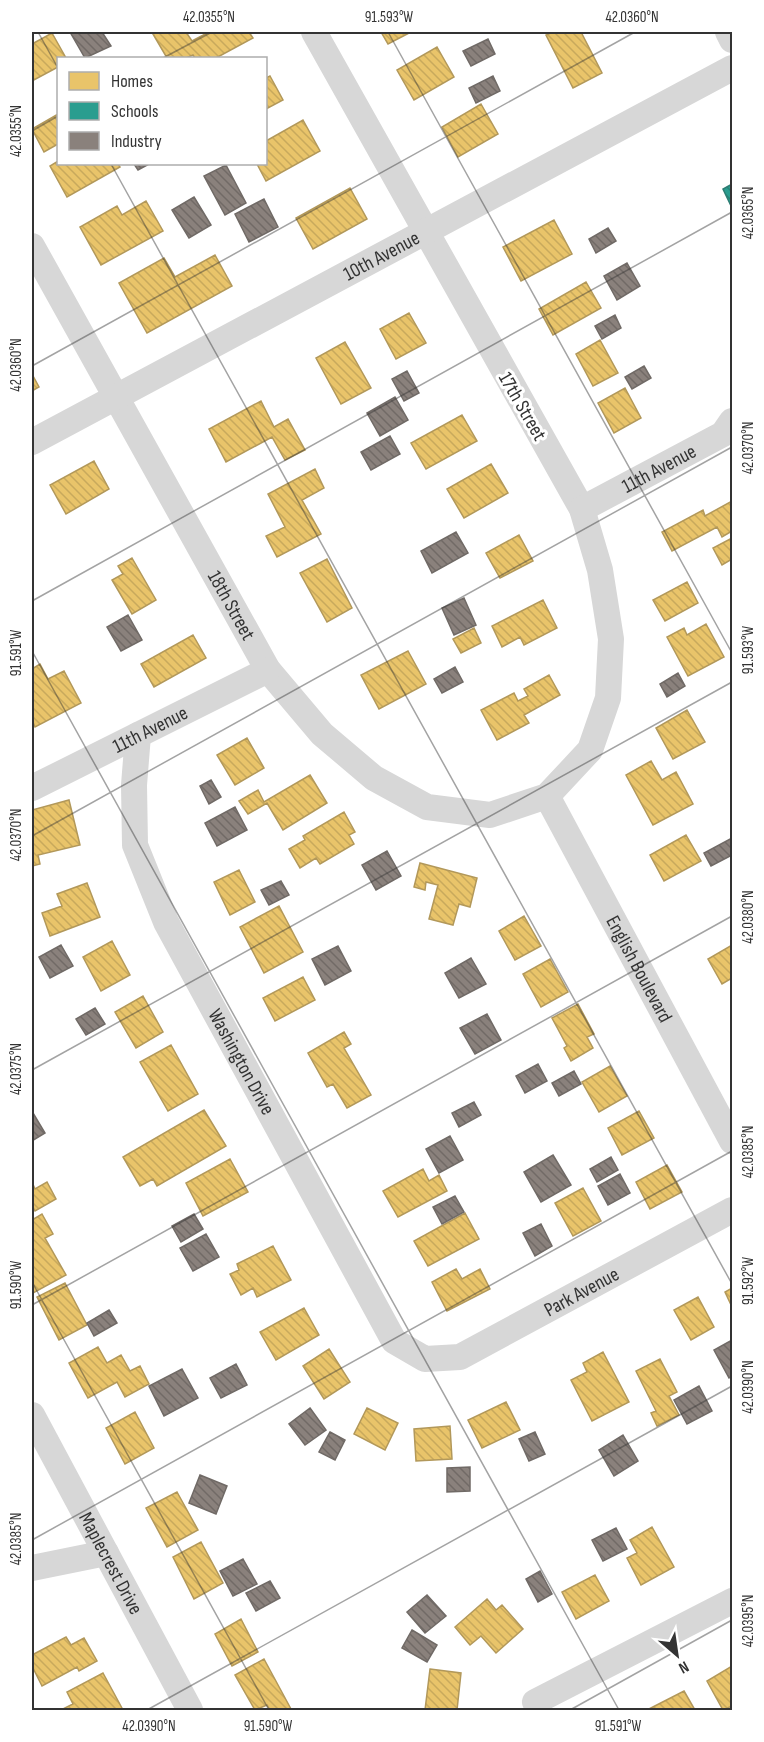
<svg xmlns="http://www.w3.org/2000/svg" width="764" height="1742" viewBox="0 0 764 1742" font-family="'Sofia Sans Condensed',sans-serif">
<style>
.homes{fill:url(#homes-back-hatch);stroke:#b2985a;stroke-width:1.5}
.schools{fill:url(#schools-back-hatch);stroke:#2d7d73;stroke-width:1.5}
.industry{fill:url(#industry-back-hatch);stroke:#706a66;stroke-width:1.5}
.lines{fill:none;stroke-linecap:round;stroke-linejoin:round}
.minor{stroke:#d7d7d7;stroke-width:26}
.ticks{fill:none;stroke:#333;stroke-width:1.5;stroke-opacity:0.45}
.labels{text-anchor:middle;stroke-width:6;stroke-linejoin:round;paint-order:stroke}
.street-label{font-size:20px;fill:#333;stroke:#fff}
.neatline{fill:none;stroke:#333;stroke-width:2}
.ticks-label{font-size:15px;text-anchor:middle;fill:#333}
</style>
<defs>
<pattern id="homes-back-hatch" width="6" height="6" patternUnits="userSpaceOnUse" patternTransform="scale(1.5)"><rect width="6" height="6" fill="#e9c46a"/><path d="M-1 5l2 2M0 0l6 6M5-1l2 2" fill="none" stroke="#c8a95c"/></pattern>
<pattern id="schools-back-hatch" width="6" height="6" patternUnits="userSpaceOnUse" patternTransform="scale(1.5)"><rect width="6" height="6" fill="#2a9d8f"/><path d="M-1 5l2 2M0 0l6 6M5-1l2 2" fill="none" stroke="#258175"/></pattern>
<pattern id="industry-back-hatch" width="6" height="6" patternUnits="userSpaceOnUse" patternTransform="scale(1.5)"><rect width="6" height="6" fill="#8a817c"/><path d="M-1 5l2 2M0 0l6 6M5-1l2 2" fill="none" stroke="#716a66"/></pattern>
</defs>
<rect width="100%" height="100%" fill="#fff"/>
<path class="homes" d="M158,32H186L192,41L209,32H249L253,38L216,58H195L193,55L186,58H167L153,34Z
M381,32H411L388,44Z
M553,32H581L602,73L573,88L546,35Z
M52,33L66,58H58V67L32,81V44Z
M437,47L454,77L414,100L397,70Z
M270,76L283,100L266,109V78Z
M481,104L498,134L458,157L442,127Z
M58,114V144L44,152L32,129Z
M303,120L320,151L266,181L257,164H266V141Z
M58,161V164H118L120,167L67,197L50,166Z
M350,188L367,219L313,249L296,218Z
M146,201L163,231L101,265L80,227L117,206L122,215Z
M554,220L572,254L521,281L503,247Z
M215,255L232,286L147,333L119,283L164,258L175,277Z
M586,282L601,308L553,335L539,309Z
M409,313L426,343L396,359L380,329Z
M600,340L618,373L593,386L576,354Z
M345,342L371,388L341,404L316,358Z
M32,374L39,387L32,391Z
M625,388L641,418L614,433L598,403Z
M261,401L274,427L288,419L305,450L285,460L272,437L226,462L209,429Z
M462,415L477,441L426,469L411,443Z
M94,461L109,489L66,514L50,485Z
M491,464L508,493L464,518L447,489Z
M315,469L324,488L302,500L321,534L277,557L266,536L285,527L268,494Z
M732,501V531L722,537L717,527L672,551L662,532L703,510L705,516Z
M519,535L533,561L500,578L486,553Z
M732,538V559L722,565L713,548Z
M132,558L156,600L132,614L112,580L123,574L118,566Z
M327,559L352,608L327,622L300,573Z
M687,582L698,603L665,621L653,600Z
M543,600L557,628L524,645L520,637L502,647L492,626Z
M706,624L724,657L688,676L667,637L684,628L687,635Z
M474,628L481,643L461,653L453,639Z
M193,635L206,658L154,687L141,664Z
M408,651L426,684L379,709L361,675Z
M40,664L48,679L64,671L81,703L35,727L32,720V669Z
M549,675L560,695L524,715L529,723L497,740L481,710L514,693L518,701L528,696L524,689Z
M687,710L705,742L673,759L656,728Z
M247,738L264,768L235,785L217,755Z
M651,761L662,780L676,772L693,804L653,825L626,775Z
M310,775L327,803L283,830L267,803L248,814L239,801L258,790L264,802Z
M69,800L80,845L38,855L40,864L32,866V810Z
M344,812L355,832L349,835L354,844L320,864L316,858L300,868L289,849L305,840L303,836Z
M686,835L701,861L664,881L650,855Z
M420,863L477,878L470,907L459,904L453,925L429,919L438,885L426,882L425,890L414,887Z
M239,870L255,902L230,915L214,882Z
M87,883L100,917L50,936L42,913L62,906L57,894Z
M279,906L303,952L264,973L240,927Z
M524,916L541,946L515,960L499,931Z
M112,941L130,975L101,991L83,957Z
M732,945V978L722,984L708,959Z
M550,959L568,992L541,1007L523,974Z
M303,977L315,1000L275,1021L263,998Z
M143,996L163,1032L136,1048L115,1012Z
M578,1004L594,1034L587,1037L593,1048L571,1061L564,1048L567,1046L552,1018Z
M344,1032L351,1044L344,1048L371,1095L347,1108L333,1084L327,1087L308,1053Z
M171,1045L198,1094L168,1111L140,1062Z
M610,1066L627,1096L599,1112L582,1082Z
M204,1110L226,1146L157,1186L153,1179L140,1186L123,1157Z
M639,1111L654,1138L622,1155L608,1128Z
M230,1159L248,1192L203,1216L186,1183Z
M667,1165L682,1192L650,1209L636,1182Z
M423,1169L429,1181L439,1175L447,1191L398,1217L383,1191Z
M32,1182L35,1189L47,1182L56,1199L35,1211L32,1206Z
M583,1188L601,1221L573,1236L555,1203Z
M465,1213L479,1239L428,1266L414,1241Z
M42,1214L53,1234L45,1238L66,1275L33,1293L32,1220Z
M273,1246L291,1280L257,1297L253,1288L241,1295L230,1274L239,1270L237,1264Z
M456,1269L462,1279L480,1269L490,1289L447,1311L432,1282Z
M65,1283L87,1325L59,1340L37,1297Z
M732,1288V1307L725,1292Z
M698,1297L714,1327L691,1340L674,1310Z
M304,1308L319,1335L276,1360L260,1332Z
M98,1347L107,1363L121,1355L130,1371L140,1366L149,1384L125,1397L117,1382L88,1398L69,1363Z
M329,1349L350,1382L324,1399L303,1366Z
M603,1352L629,1402L592,1421L571,1380L587,1372L583,1363Z
M660,1359L677,1392L669,1396L679,1415L657,1426L651,1413L656,1411L636,1371Z
M506,1402L520,1430L482,1448L468,1420Z
M367,1408L398,1423L385,1450L354,1434Z
M135,1412L154,1448L125,1464L106,1428Z
M450,1426L452,1459L416,1461L414,1429Z
M177,1492L198,1530L167,1547L146,1508Z
M652,1527L674,1567L641,1585L627,1558L637,1553L630,1540Z
M201,1542L223,1583L194,1599L173,1557Z
M595,1575L609,1601L576,1619L562,1592Z
M487,1599L496,1610L502,1605L523,1629L496,1653L481,1636L470,1645L455,1627Z
M241,1619L258,1652L232,1666L215,1634Z
M66,1637L71,1645L84,1638L97,1661L79,1671L77,1667L42,1686L32,1666V1655Z
M264,1659L291,1709L288,1710H270L267,1705L255,1710L235,1675Z
M732,1666V1706L723,1710L707,1681Z
M430,1669L461,1673L457,1710H425Z
M103,1673L123,1710H61L73,1704L67,1692Z
M684,1691L695,1710H647Z"/>
<path class="schools" d="M732,184V208L723,189Z"/>
<path class="industry" d="M70,32H102L111,46L85,58Z
M488,39L495,54L471,66L463,51Z
M493,76L500,91L476,103L469,88Z
M134,164H149L138,170Z
M226,165L246,203L225,215L204,176Z
M194,197L211,225L189,238L172,210Z
M264,199L278,227L249,242L235,214Z
M608,228L616,241L596,253L589,239Z
M627,263L640,286L617,300L604,276Z
M615,315L621,328L602,339L595,326Z
M644,366L651,378L632,389L625,377Z
M407,371L419,393L404,401L392,379Z
M395,397L408,420L380,436L367,413Z
M390,436L400,454L371,470L361,452Z
M456,532L468,553L432,573L421,551Z
M464,598L476,625L454,635L442,608Z
M128,615L142,640L121,651L107,627Z
M455,667L463,682L442,693L434,679Z
M678,673L685,686L667,697L660,684Z
M211,780L221,797L209,804L200,786Z
M235,807L247,830L217,846L205,823Z
M732,838V855L711,866L704,853Z
M387,851L401,876L376,890L362,865Z
M281,881L289,895L269,905L261,890Z
M61,945L73,966L50,978L39,957Z
M338,946L351,971L325,985L312,959Z
M471,958L486,984L459,998L445,973Z
M95,1008L105,1024L86,1035L76,1019Z
M487,1014L501,1040L475,1054L460,1028Z
M538,1064L547,1081L525,1093L516,1076Z
M574,1071L581,1084L559,1096L552,1083Z
M474,1102L481,1115L459,1127L452,1113Z
M33,1113L45,1133L32,1141V1114Z
M450,1136L463,1160L439,1173L426,1149Z
M553,1155L571,1185L541,1202L524,1172Z
M611,1157L618,1170L597,1182L590,1169Z
M620,1174L630,1193L608,1205L598,1186Z
M455,1196L464,1212L442,1224L433,1207Z
M194,1214L203,1229L181,1242L172,1226Z
M541,1224L552,1246L535,1256L523,1233Z
M206,1234L219,1257L193,1271L180,1248Z
M109,1310L117,1323L94,1336L87,1323Z
M732,1340V1376L729,1378L714,1350Z
M236,1364L247,1385L221,1398L210,1378Z
M182,1369L198,1398L164,1416L149,1386Z
M699,1386L712,1411L687,1424L674,1400Z
M310,1408L326,1430L305,1445L289,1424Z
M330,1432L345,1440L335,1460L319,1452Z
M535,1432L545,1454L529,1461L519,1439Z
M623,1435L638,1461L614,1476L599,1450Z
M470,1467V1491L447,1492V1468Z
M200,1475L227,1486L216,1514L189,1503Z
M616,1528L627,1549L603,1561L592,1540Z
M243,1559L257,1584L233,1596L220,1571Z
M540,1571L552,1594L538,1602L526,1579Z
M270,1581L280,1598L256,1611L246,1593Z
M427,1595L446,1616L425,1633L407,1612Z
M412,1630L437,1645L427,1662L402,1648Z"/>
<g class="lines">
<g class="minor">
<path d="M728,32L732,40"/>
<path id="s1" d="M32,246L268,670L322,734L374,778L427,807L490,815L547,796L590,750L608,698L611,639L600,570L582,509L314,32"/>
<path id="s2" d="M32,442L732,68"/>
<path id="s3" d="M582,509L723,434L732,421"/>
<path id="s4" d="M138,735L134,785L135,845L166,922L394,1341L425,1359L460,1357L732,1210"/>
<path id="s5" d="M32,788L268,670"/>
<path id="s6" d="M547,796L732,1141"/>
<path id="s7" d="M32,1415L190,1710"/>
<path d="M32,1568L106,1553"/>
<path d="M539,1710L535,1702L732,1601"/>
</g>
</g>
<path class="ticks" d="M38,32L58,68M388,32L732,653M163,58L212,32M32,131L58,116M111,164L732,1284M32,366L635,32M32,601L732,212M32,651L619,1710M32,836L732,447M32,1070L732,682M32,1282L269,1710M32,1305L732,916M32,1540L732,1151M147,1710L732,1386M570,1710L732,1620"/>
<g class="labels">
<g class="street-label">
<text dy="7" stroke="none"><textPath href="#s2" startOffset="396">10th Avenue</textPath></text>
<text transform="translate(523 406) rotate(60)" y="7">17th Street</text>
<text dy="7" stroke="none"><textPath href="#s3" startOffset="87">11th Avenue</textPath></text>
<text dy="7" stroke="none"><textPath href="#s1" startOffset="411">18th Street</textPath></text>
<text dy="7" stroke="none"><textPath href="#s5" startOffset="132">11th Avenue</textPath></text>
<text dy="7" stroke="none"><textPath href="#s6" startOffset="196">English Boulevard</textPath></text>
<text dy="7" stroke="none"><textPath href="#s4" startOffset="352">Washington Drive</textPath></text>
<text dy="7" stroke="none"><textPath href="#s4" startOffset="879">Park Avenue</textPath></text>
<text dy="7" stroke="none"><textPath href="#s7" startOffset="168">Maplecrest Drive</textPath></text>
</g>
</g>
<rect width="764" height="1742" fill="none" stroke="#ffffff" stroke-width="66"/>
<rect x="57" y="57" width="210" height="108" fill="#ffffff" stroke="#adadad" stroke-width="1.5"/>
<rect x="69" y="72" width="30" height="18" fill="#e9c46a" stroke="#adadad" stroke-width="1.5"/>
<text x="111" y="87" font-size="18" fill="#333333">Homes</text>
<rect x="69" y="102" width="30" height="18" fill="#2a9d8f" stroke="#adadad" stroke-width="1.5"/>
<text x="111" y="117" font-size="18" fill="#333333">Schools</text>
<rect x="69" y="132" width="30" height="18" fill="#8a817c" stroke="#adadad" stroke-width="1.5"/>
<text x="111" y="147" font-size="18" fill="#333333">Industry</text>
<g transform="translate(677 1655) rotate(151)" stroke="#ffffff" stroke-width="4.5" paint-order="stroke">
<path d="M0-4.5L10 22L0 15L-10 22Z" fill="#333333"/>
<text y="-9" font-size="16" font-weight="bold" text-anchor="middle" fill="#333333">N</text>
</g>
<rect x="33" y="33" width="698" height="1676" class="neatline"/>
<g class="ticks-label">
<text x="209" y="22">42.0355°N</text>
<text x="389" y="22">91.593°W</text>
<text x="632" y="22">42.0360°N</text>
<text transform="translate(16 131) rotate(-90)" y="5">42.0355°N</text>
<text transform="translate(748 213) rotate(-90)" y="5">42.0365°N</text>
<text transform="translate(16 365) rotate(-90)" y="5">42.0360°N</text>
<text transform="translate(748 448) rotate(-90)" y="5">42.0370°N</text>
<text transform="translate(748 650) rotate(-90)" y="5">91.593°W</text>
<text transform="translate(16 653) rotate(-90)" y="5">91.591°W</text>
<text transform="translate(16 835) rotate(-90)" y="5">42.0370°N</text>
<text transform="translate(748 917) rotate(-90)" y="5">42.0380°N</text>
<text transform="translate(16 1069) rotate(-90)" y="5">42.0375°N</text>
<text transform="translate(748 1152) rotate(-90)" y="5">42.0385°N</text>
<text transform="translate(748 1281) rotate(-90)" y="5">91.592°W</text>
<text transform="translate(16 1285) rotate(-90)" y="5">91.590°W</text>
<text transform="translate(748 1387) rotate(-90)" y="5">42.0390°N</text>
<text transform="translate(16 1539) rotate(-90)" y="5">42.0385°N</text>
<text transform="translate(748 1621) rotate(-90)" y="5">42.0395°N</text>
<text x="149" y="1731">42.0390°N</text>
<text x="268" y="1731">91.590°W</text>
<text x="618" y="1731">91.591°W</text>
</g>
</svg>
